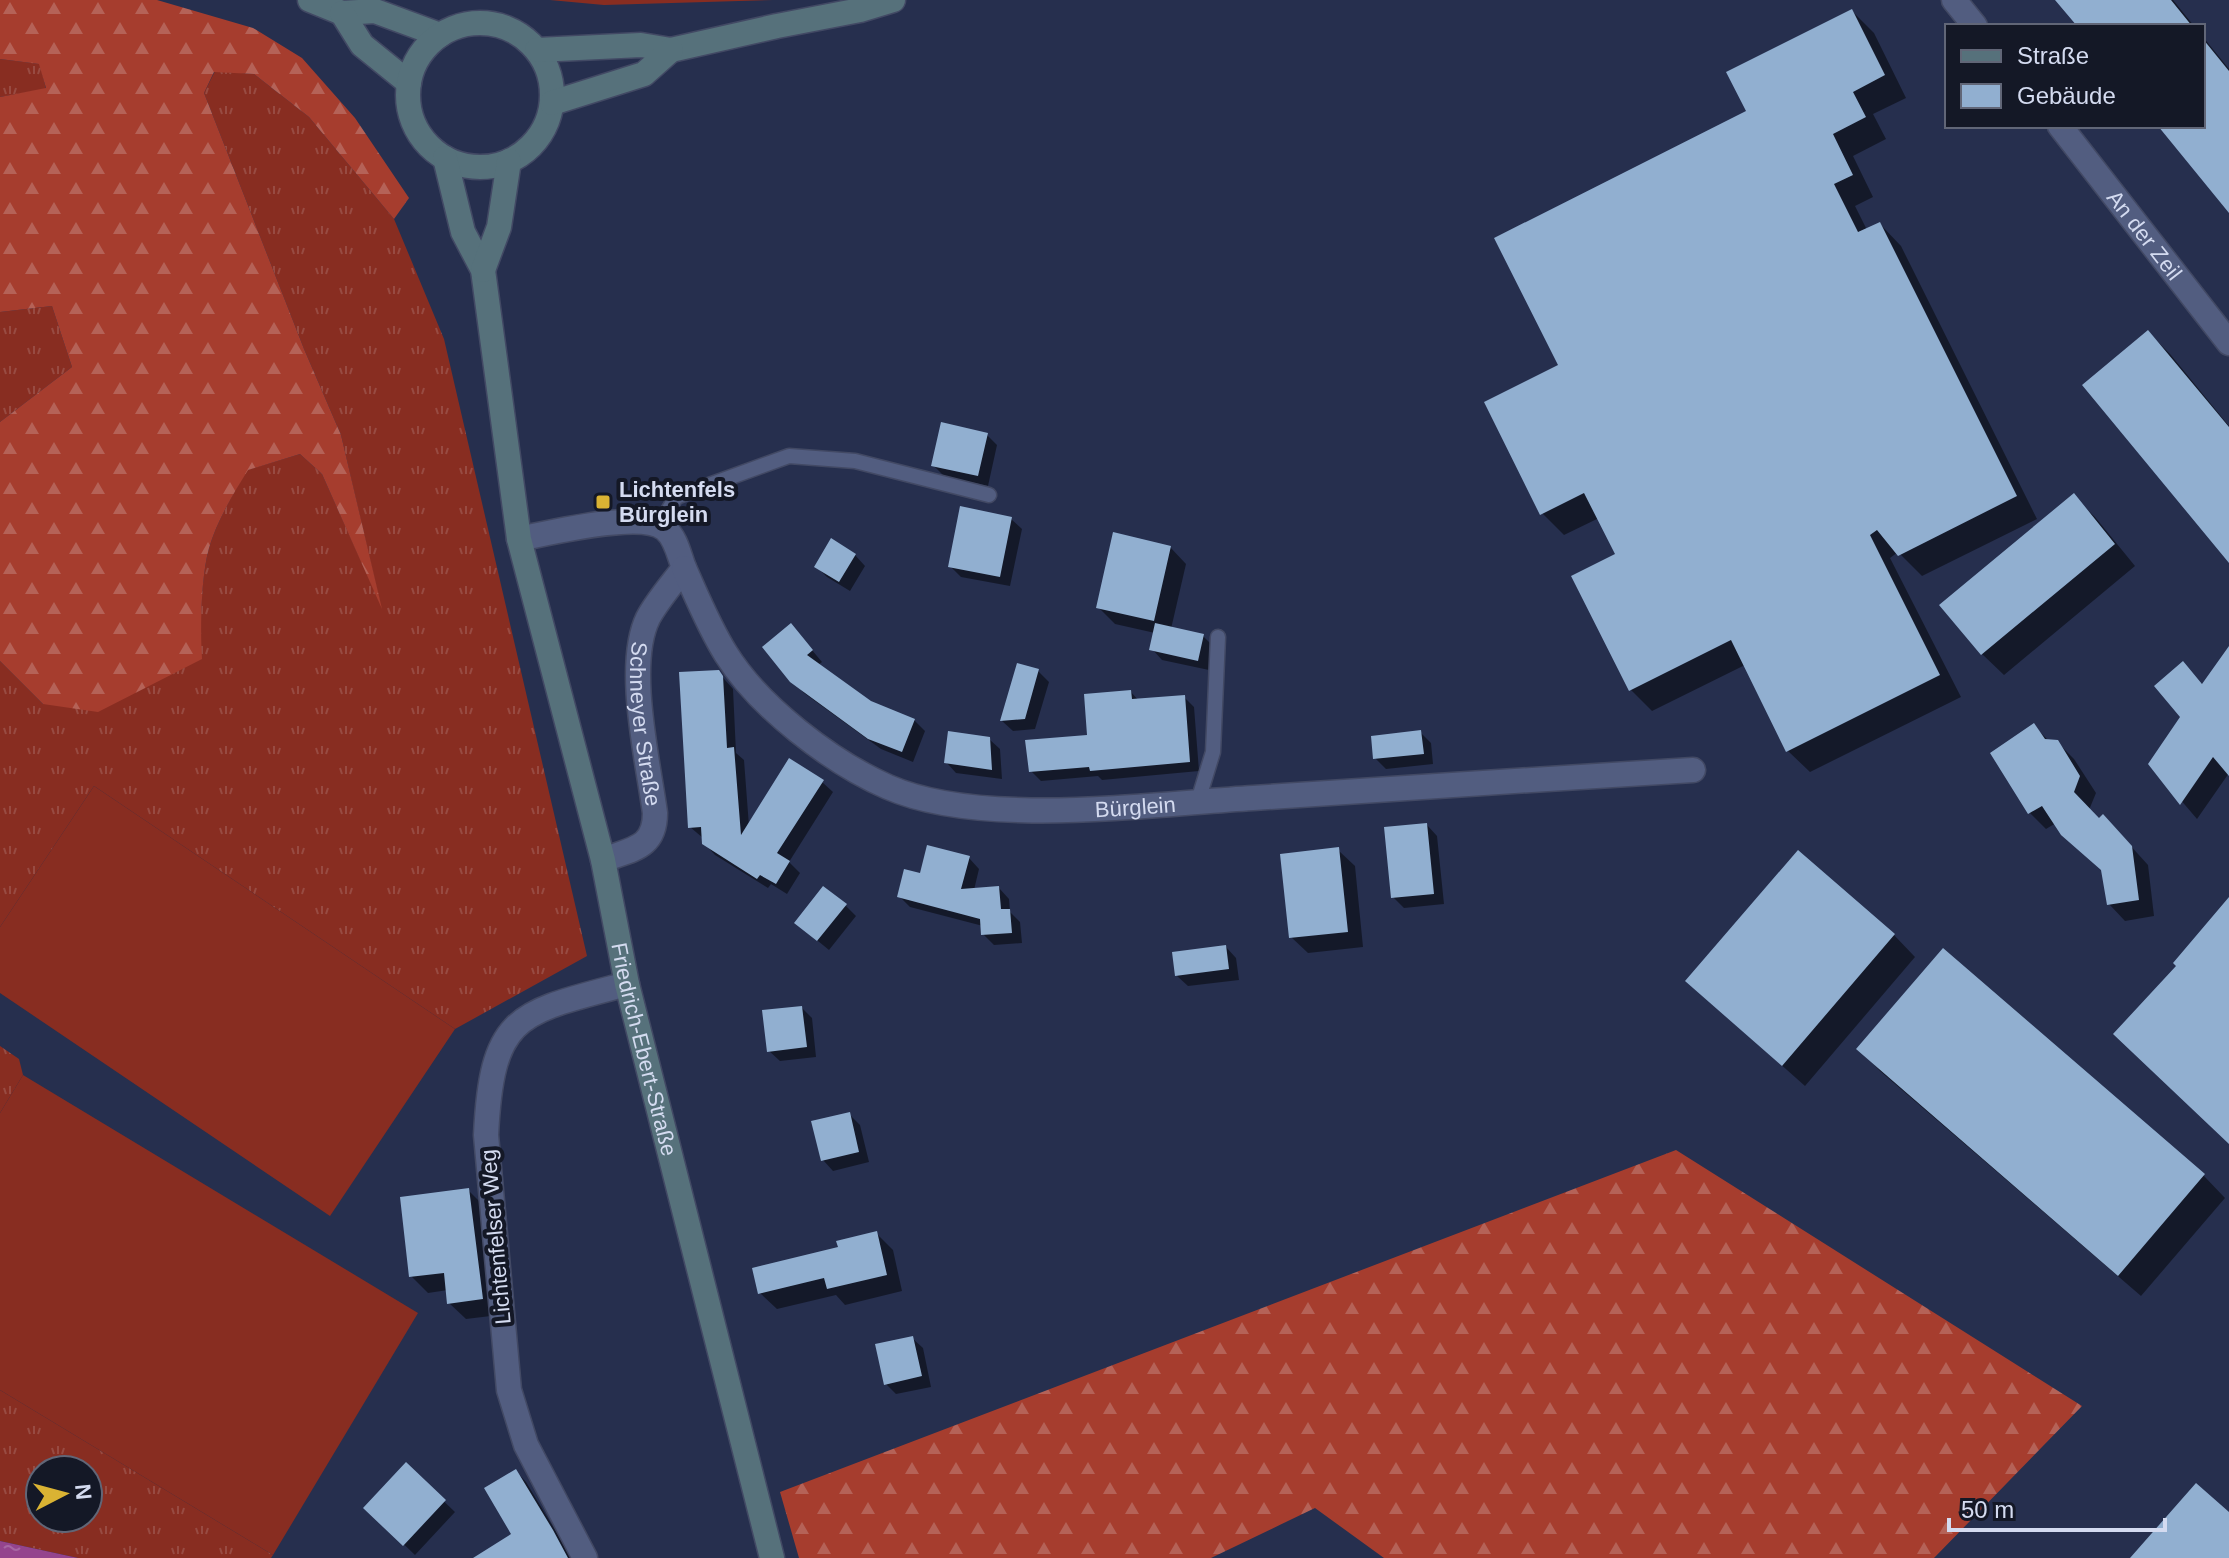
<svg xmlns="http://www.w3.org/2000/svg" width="2229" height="1558" viewBox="0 0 2229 1558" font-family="Helvetica,sans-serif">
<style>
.grass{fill:url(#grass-tufts);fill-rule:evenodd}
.forest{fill:url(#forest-firs)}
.pitch{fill:#882d21}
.water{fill:url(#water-ripples)}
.shadow{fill:#0007}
.building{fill:#91afd0}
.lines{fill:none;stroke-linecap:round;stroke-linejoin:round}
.lane-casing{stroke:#424964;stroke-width:17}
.street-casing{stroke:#424964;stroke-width:27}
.secondary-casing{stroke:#424964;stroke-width:27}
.lane{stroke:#525d80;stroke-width:14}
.street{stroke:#525d80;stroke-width:24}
.secondary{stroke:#56717b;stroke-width:24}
.poi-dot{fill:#dab333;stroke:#141826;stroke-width:3}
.labels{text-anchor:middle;stroke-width:8;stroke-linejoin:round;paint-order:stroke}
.street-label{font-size:22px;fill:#d4dbf0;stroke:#141826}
.poi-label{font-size:22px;font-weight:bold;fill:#d4dbf0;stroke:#141826;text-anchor:start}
</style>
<defs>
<pattern id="grass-tufts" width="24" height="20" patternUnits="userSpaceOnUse" patternTransform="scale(2)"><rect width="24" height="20" fill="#882d21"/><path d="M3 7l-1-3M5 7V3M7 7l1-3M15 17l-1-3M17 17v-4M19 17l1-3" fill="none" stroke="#984b42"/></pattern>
<pattern id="forest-firs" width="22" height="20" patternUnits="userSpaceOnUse" patternTransform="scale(2)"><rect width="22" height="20" fill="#a63d2e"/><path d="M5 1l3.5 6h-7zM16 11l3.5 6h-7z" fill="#b56257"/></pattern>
<pattern id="water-ripples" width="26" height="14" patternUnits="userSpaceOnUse" patternTransform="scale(2)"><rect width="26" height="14" fill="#94448d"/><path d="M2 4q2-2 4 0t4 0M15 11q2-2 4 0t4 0" fill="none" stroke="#a767a3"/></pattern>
</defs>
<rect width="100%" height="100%" fill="#262f4e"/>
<path class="grass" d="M550,0H773L604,5Z
M0,59L40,64L46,89L0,97Z
M215,71L254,74L309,117L394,219L444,339L587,956L455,1029L94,786L0,927V661L43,704L201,659C200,628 201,577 209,548C217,521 233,494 247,470L300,454L322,474L380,603L341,435L304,349L204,93Z
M52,306L72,367L0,422V312Z
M0,1046L19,1059L23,1075L0,1113Z
M0,1390L273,1555L271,1558H78L0,1541ZM40,1470H88V1518H40Z"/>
<path class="forest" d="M0,0H157L253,28L302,58L355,118L409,198L394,219L309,117L254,74L214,72L204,93L304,349L341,435L382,609L322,474L300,454L248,470C233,494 217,521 209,548C201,577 200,628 202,659L98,712L43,704L0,661V422L72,367L52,306L0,312V97L46,88L39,64L0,59Z
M1676,1150L2082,1406L1934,1558H1384L1315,1508L1211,1558H799L780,1492Z"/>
<path class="pitch" d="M94,786L455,1029L330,1216L0,993V927Z
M23,1075L418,1313L273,1555L0,1390V1113Z"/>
<path class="water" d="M0,1541L78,1558H0Z"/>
<path class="shadow" d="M2058,0H2173L2194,26H2079Z
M1852,11L1874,33L1906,98L1873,114L1886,139L1853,156L1873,197L1855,206L1867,230L1880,224L1901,246L2037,519L1922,576L1898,552L1890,558L1961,697L1810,772L1788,751L1745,665L1652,711L1631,690L1618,555L1599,518L1564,535L1542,513L1561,366L1749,112Z
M2203,37L2229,69V210L2161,126H2203Z
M2148,332L2170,354L2229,426V558Z
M987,435L997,445L988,486L944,476L933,465Z
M2073,496L2095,517L2135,566L2004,675L1982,654Z
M1011,519L1022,529L1010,586L961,577L950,566Z
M1170,547L1186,564L1171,629L1203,636L1214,647L1209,670L1162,660L1152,649L1155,633L1115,624L1098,607Z
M855,555L865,566L850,591L827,577L816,566Z
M801,637L822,662L818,665L870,703L914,720L925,731L913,762L881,749L804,693L793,681Z
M2229,652V773L2197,819L2150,764L2183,717V664L2204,686Z
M1038,671L1049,682L1035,729L1013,731L1002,721Z
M718,672L733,689L736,753L744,760L749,826L822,782L833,792L789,862L800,873L787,894L771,884L768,888L715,855L704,843L703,838L690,827Z
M1131,692L1139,701L1184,697L1194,707L1199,771L1102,780L1098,776L1041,781L1031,771L1089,737Z
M2034,726L2050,742H2057L2074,759L2096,793L2089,810L2099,820L2119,833L2148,865L2154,916L2125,921L2109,904L2103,871L2056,823L2046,829L2029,812Z
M1420,732L1431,743L1433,764L1386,769L1375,758Z
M989,739L1000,749L1002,779L956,773L946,762Z
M1427,825L1437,836L1444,904L1404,908L1393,897Z
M1338,850L1355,866L1363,947L1308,953L1291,937Z
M969,858L979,869L974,890L999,888L1009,899L1010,912L1020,922L1022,943L994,945L983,934V926L910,907L899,896L921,875Z
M846,906L856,916L829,950L796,923Z
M1894,935L1915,957L1805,1086L1687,981Z
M1226,947L1236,958L1239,980L1188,986L1177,976Z
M1943,951L2204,1176L2225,1198L2141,1296L1880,1071L1859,1049Z
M802,1008L812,1018L816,1057L780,1061L769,1051Z
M849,1114L860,1125L869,1162L833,1171L823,1160Z
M468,1190L485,1207L499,1315L466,1319L449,1303L448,1290L428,1293L411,1276Z
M876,1233L893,1250L902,1291L845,1305L836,1295L777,1309L760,1293L840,1249Z
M912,1338L923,1348L931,1387L896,1394L886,1384Z
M406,1465L455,1512L415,1555L366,1508Z
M516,1471L526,1482L572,1558H497L514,1534Z"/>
<path class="building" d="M2055,0H2171L2192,26H2077Z
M1852,9L1885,75L1853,92L1866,117L1833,134L1853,175L1834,184L1858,232L1880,222L2017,496L1898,556L1877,530L1870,535L1940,675L1786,752L1731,640L1629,691L1571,576L1615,554L1584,493L1540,515L1484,402L1558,365L1494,238L1746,111L1726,72Z
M2203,39L2229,71V213L2158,126H2203Z
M2148,330L2229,427V563L2082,385Z
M941,422L988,433L978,476L931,466Z
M2074,493L2115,544L1981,655L1939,605Z
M960,506L1012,517L1000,577L948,567Z
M1113,532L1171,546L1154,621L1096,608Z
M831,538L856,554L839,582L814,567Z
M791,623L813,650L807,655L871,701L915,719L902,752L868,739L790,682L762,647Z
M1155,623L1204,634L1198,661L1149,650Z
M2229,646V776L2213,757L2180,805L2148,764L2180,717L2154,686L2183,661L2202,684Z
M1017,663L1039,669L1025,719L1000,721Z
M719,670L723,676L727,748L734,747L741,835L789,758L824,780L777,853L790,861L776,884L760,875L757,879L702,844L701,827L688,828L679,672Z
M1131,690L1132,699L1185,695L1190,762L1090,771L1089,767L1029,772L1025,740L1087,735L1084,694Z
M2034,723L2045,739L2058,740L2080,776L2074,792L2099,818L2103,814L2132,846L2139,900L2107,905L2101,870L2061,835L2042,806L2028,814L1990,753Z
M1421,730L1424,754L1373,759L1371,736Z
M948,731L990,737L992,770L944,763Z
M1427,823L1434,894L1391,898L1384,827Z
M927,845L970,856L961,889L999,886L1001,909H1010L1012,933L981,935L980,919L897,897L904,869L920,873Z
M1339,847L1348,932L1289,938L1280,854Z
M1798,850L1895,934L1782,1066L1685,981Z
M823,886L847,904L817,941L794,923Z
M2229,897V1144L2113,1034L2176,966L2173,963Z
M1226,945L1229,969L1175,976L1172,952Z
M1943,948L2205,1174L2118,1276L1856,1049Z
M802,1006L807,1047L767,1052L762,1010Z
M850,1112L859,1152L821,1161L811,1121Z
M469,1188L483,1299L447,1304L444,1273L409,1277L400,1197Z
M877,1231L887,1275L827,1289L824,1278L758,1294L752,1268L838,1247L836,1241Z
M913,1336L922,1376L884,1385L875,1344Z
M406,1462L446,1500L403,1546L363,1508Z
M516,1469L553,1530L568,1558H473L511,1534L484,1488Z
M2196,1483L2229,1512V1558H2130Z"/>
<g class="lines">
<defs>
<path id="lane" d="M659,526L676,497L789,456L855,461L989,495
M1198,801L1213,752L1218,637"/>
<g id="street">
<path d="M1954,0L1975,26"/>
<path id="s1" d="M2060,126L2229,343"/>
<path id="s2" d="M519,539C550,533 641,510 665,529C676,538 679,555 684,568C672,584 657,601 648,618C625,665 648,761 655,813C655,849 631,849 603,860"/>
<path id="s3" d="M684,568C697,597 709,627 726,654C759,707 831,762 888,787C981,828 1151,804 1253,798C1400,788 1546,779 1693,770"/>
<path d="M585,1558L526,1445L509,1390L486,1135C492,1013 518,1013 627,984"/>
</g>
<g id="secondary">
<path d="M310,0L342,13L375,11L440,35"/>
<path d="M342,13L362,45L409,83"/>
<circle cx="480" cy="95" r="72"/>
<path d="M537,50L641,45L671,50L777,26L860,10L893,0"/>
<path d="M552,103L644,74L671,50"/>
<path id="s4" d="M445,158L463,232L483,270L519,539L603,860L627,984L772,1558"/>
<path d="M483,270L499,227L509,161"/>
</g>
</defs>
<use href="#lane" class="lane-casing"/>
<use href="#street" class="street-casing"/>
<use href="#secondary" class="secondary-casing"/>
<use href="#lane" class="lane"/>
<use href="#street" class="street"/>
<use href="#secondary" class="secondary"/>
</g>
<rect class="poi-dot" x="595" y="494" width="16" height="16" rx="4"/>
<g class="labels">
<g class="street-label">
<text dy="8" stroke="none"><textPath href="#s1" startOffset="138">An der Zeil</textPath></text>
<text dy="8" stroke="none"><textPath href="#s2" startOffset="362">Schneyer Straße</textPath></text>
<text dy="8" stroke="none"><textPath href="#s3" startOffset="558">Bürglein</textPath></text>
<text dy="8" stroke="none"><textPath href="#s4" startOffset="916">Friedrich-Ebert-Straße</textPath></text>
<text transform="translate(495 1237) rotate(-95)" y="8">Lichtenfelser Weg</text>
</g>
<g class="poi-label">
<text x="619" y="497">Lichtenfels<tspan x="619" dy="25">Bürglein</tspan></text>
</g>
</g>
<rect x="1945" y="24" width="260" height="104" fill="#141826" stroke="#616677" stroke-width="2"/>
<rect x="1961" y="50" width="40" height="12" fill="#56717b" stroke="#616677" stroke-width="2"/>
<text x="2017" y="64" font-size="24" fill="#d4dbf0">Straße</text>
<rect x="1961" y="84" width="40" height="24" fill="#91afd0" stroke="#616677" stroke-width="2"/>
<text x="2017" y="104" font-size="24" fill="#d4dbf0">Gebäude</text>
<g transform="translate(64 1494) rotate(84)"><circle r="38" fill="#141826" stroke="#616677" stroke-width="2"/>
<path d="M0-6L14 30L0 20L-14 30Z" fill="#dab333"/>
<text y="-12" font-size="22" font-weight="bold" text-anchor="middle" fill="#d4dbf0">N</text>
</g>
<path d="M1949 1518v12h216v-12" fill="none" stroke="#d4dbf0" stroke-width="4"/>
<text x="1961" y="1518" font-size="24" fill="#d4dbf0" stroke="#141826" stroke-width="6" paint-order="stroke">50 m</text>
</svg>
